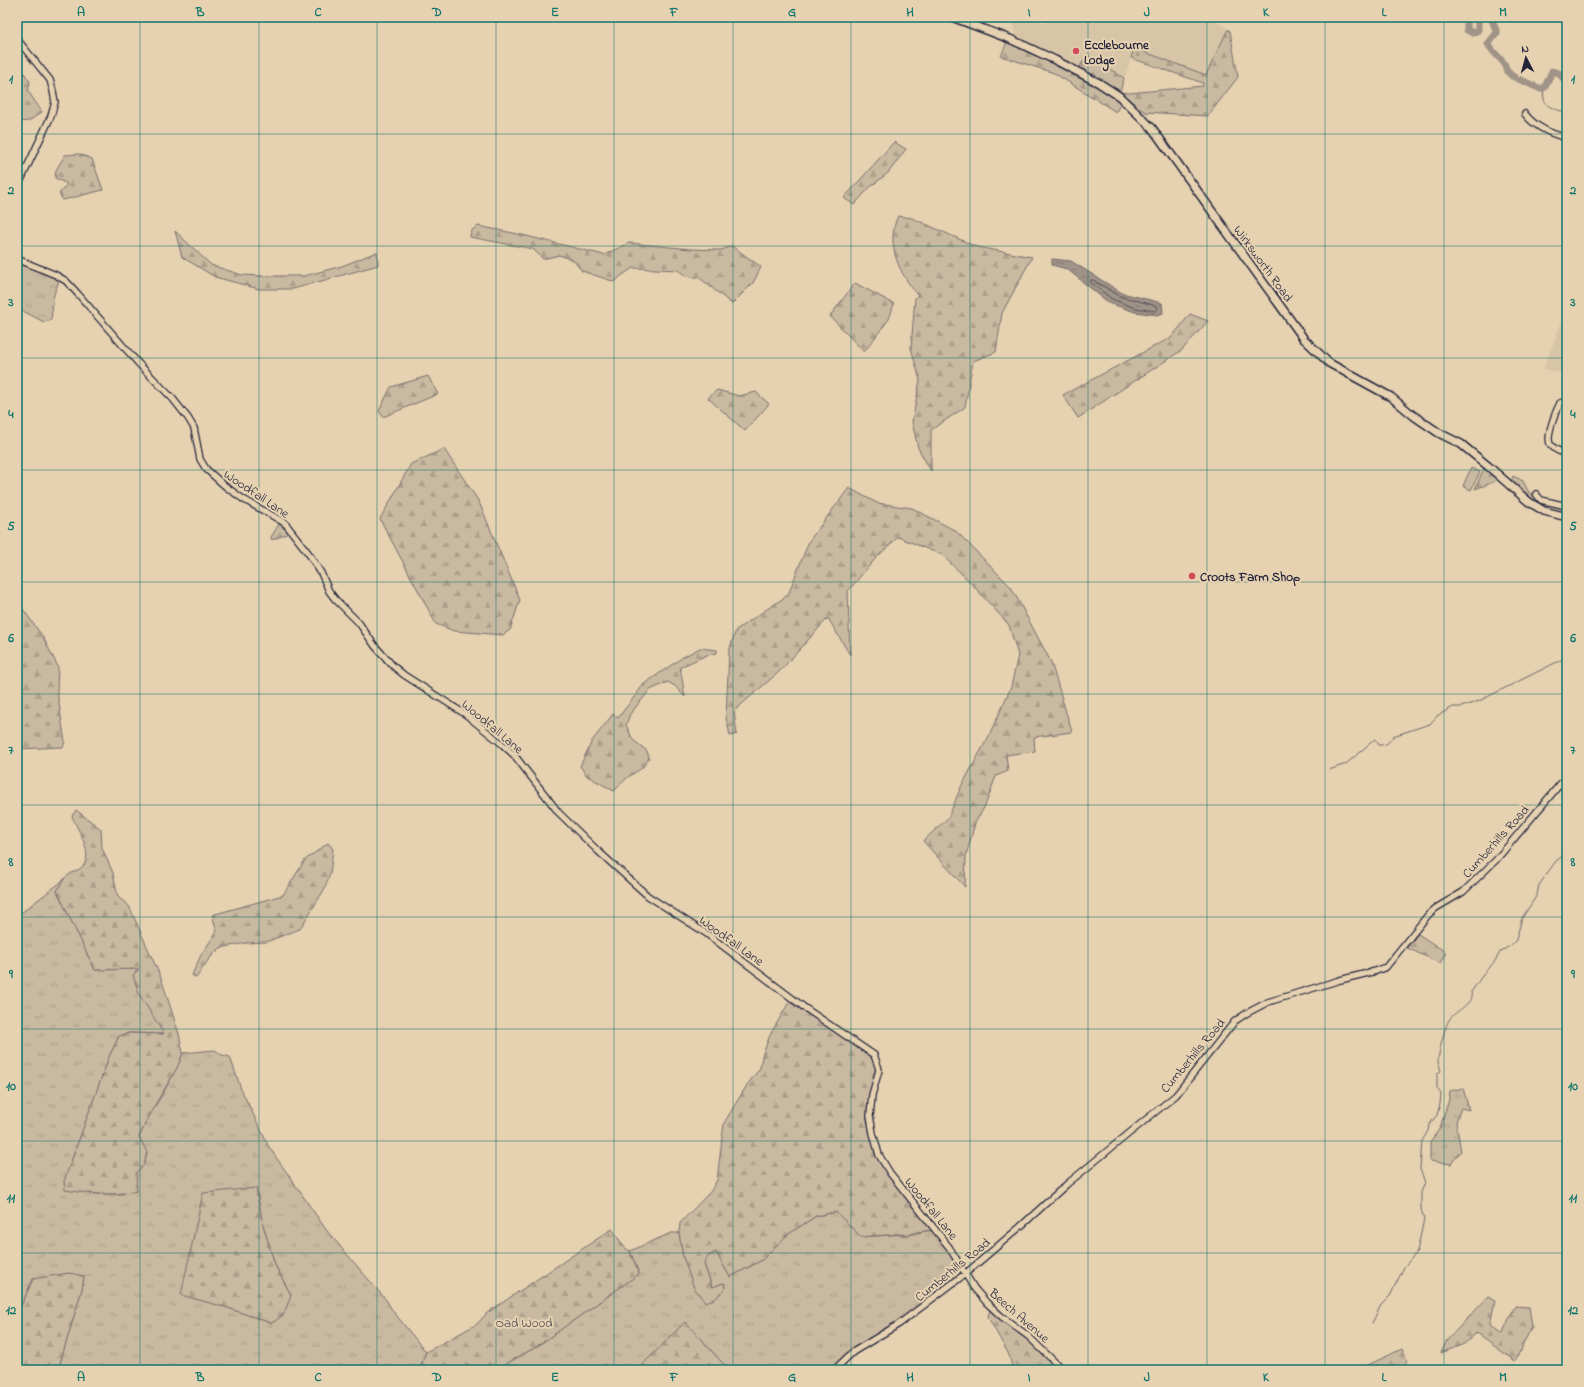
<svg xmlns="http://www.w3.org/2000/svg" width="1584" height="1387" viewBox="0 0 1584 1387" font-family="'Indie Flower',sans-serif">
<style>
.built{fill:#d8c5a8}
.grass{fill:url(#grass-tufts);stroke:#766e6e;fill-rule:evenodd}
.forest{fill:url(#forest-firs);stroke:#766e6e}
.park{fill:#c9b9a0;stroke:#766e6e}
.water{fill:url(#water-ripples);stroke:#6e6669}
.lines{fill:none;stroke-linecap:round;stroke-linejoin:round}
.shore{stroke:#544f59;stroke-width:1}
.stream{stroke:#6e6669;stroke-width:1}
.river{stroke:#a09387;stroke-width:7}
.minor-casing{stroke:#22223b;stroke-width:8}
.major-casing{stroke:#22223b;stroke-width:10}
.minor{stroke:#e6d2b1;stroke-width:5.5}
.major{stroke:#e6d2b1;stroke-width:7}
.grid{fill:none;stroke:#0f766e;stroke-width:1;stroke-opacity:0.55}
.poi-dot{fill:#d1495b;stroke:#e6d2b1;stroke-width:1.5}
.labels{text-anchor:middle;stroke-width:4;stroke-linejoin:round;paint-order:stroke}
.poi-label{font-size:13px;font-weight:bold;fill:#22223b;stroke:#e6d2b1;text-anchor:start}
.street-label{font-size:13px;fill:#22223b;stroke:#e6d2b1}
.park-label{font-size:13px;fill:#43404f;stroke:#e6d2b1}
.neatline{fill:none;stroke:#0f766e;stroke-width:1.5}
.grid-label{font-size:13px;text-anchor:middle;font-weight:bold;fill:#0f766e}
</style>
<defs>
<pattern id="grass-tufts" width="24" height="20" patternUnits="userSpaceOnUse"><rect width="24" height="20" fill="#c9b9a0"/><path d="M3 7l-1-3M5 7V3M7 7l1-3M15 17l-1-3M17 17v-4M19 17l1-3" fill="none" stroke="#ac9f8b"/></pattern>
<pattern id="forest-firs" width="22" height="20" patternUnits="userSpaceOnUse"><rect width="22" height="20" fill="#c9b9a0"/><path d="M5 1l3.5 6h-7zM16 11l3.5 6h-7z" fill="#ac9f8b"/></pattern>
<pattern id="water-ripples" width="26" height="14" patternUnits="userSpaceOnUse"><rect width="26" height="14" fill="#a09387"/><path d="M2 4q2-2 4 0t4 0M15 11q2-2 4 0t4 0" fill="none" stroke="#827870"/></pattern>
</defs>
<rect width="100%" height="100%" fill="#e6d2b1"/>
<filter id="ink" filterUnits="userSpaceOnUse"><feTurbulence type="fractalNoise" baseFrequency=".025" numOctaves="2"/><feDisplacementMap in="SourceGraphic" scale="8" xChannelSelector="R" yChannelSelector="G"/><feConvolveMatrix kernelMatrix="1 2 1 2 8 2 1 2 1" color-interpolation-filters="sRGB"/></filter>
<g filter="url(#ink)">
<path class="built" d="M1010,17H1028L1045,23L1048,17H1209L1228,29L1206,76L1134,49L1120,92L1056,54L1016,38Z
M1567,309V374L1543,369Z"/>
<path class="grass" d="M18,264L55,278L59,281L54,294L51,320L44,322L21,310L17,304Z
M1513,476L1523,481L1528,491L1540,501L1567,508V514C1541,507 1530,500 1511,482Z
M65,879L57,891L95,970L139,969L151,1013L161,1027L164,1034L129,1033L119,1036L109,1057L71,1162L90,1194H124L147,1152L139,1137C152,1108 172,1082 183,1053L215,1050L222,1055L230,1057L241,1089L269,1147L327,1231L387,1301L392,1310L426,1352L419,1370H58L82,1289L84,1276L33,1279L17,1315V916ZM256,1188L263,1225L275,1265L291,1295L283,1315L271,1323L228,1308Z
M1463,1088L1469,1110L1461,1108L1456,1122L1461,1151L1451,1164L1430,1161V1142L1440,1128L1449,1099L1450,1091Z
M836,1212L861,1237C877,1236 892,1234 907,1235C917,1235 927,1227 937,1233L961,1272L960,1275L925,1303L832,1370H729L685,1322L637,1370H495L536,1347L639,1274L630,1251L671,1233H679L683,1257L705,1302L724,1283L712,1287L704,1264L708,1256L716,1252L730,1277L762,1260L787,1235L816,1216Z"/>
<path class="forest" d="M1228,29L1230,31L1238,77L1208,116L1145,112L1120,92L1079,68L1087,55L1124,78L1120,92L1129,93L1203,86V83L1131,58L1134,48L1206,75Z
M1007,42C1047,58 1085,78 1121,102L1116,112L1054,73L1001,56Z
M19,65L30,82L28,91L42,112L29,121L17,122V66Z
M894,142L906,149L888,173L870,187L854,205L844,198Z
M79,154L92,159L103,190L63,200L59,194L67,184L55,178L56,170L65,155Z
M898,216L912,218L977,247L1032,257L1002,313L996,352L973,361L965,407L931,430V471L918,448L912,422L920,380L911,348L915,298L918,295C899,274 885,243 898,216Z
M478,226L518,234L604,255L629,243L691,249L721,250L732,246L761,267L753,283L732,304L701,279L686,276L678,270L633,268L621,276L615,282L582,271L573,260L559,255L543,259L533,249L470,237L471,231Z
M175,231L211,265L242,275L259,276H304L342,266L377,252L378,265L293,289H259L215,277L182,257Z
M855,283L894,304L889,319L864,352L830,316Z
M1190,314L1208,321L1182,350L1078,418L1063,395L1172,337Z
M428,376L438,394L383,417L379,411L391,387Z
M717,390L739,396L756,392L769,404L745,431L708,398Z
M444,449L479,502L520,600L510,630L503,635L454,631L436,624L380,519L411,464Z
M1485,466L1497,477L1494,482L1475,489Z
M849,488L877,503L912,508L956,531L1011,587L1051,662L1072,732L1034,737L1035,751L1006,755L1008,771L996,776L985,806L975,823L966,856L965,887L923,841L948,818L961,787L990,734L1011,687L1018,655L1009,625L969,581L942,555L898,537L875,559L848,591L850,655L828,618L780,671L734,711L737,734L730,736L726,717L729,651L736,630L788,595L809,541Z
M279,524L289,533L272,540L271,537Z
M17,601L43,637L58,667L57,691L65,742L63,747L17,749Z
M700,648L717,650V653L707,655L680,667L685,697L675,686L668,682L650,690L630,714L626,725L633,740L647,751L649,758L642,768L628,777L614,791L587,776L580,766L592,741L613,714L618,718L644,684L683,657Z
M76,810L101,829L102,848L113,873L118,897L129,906L161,978L179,1034L183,1053L177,1068L149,1115L139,1137L147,1152L144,1165L136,1172L137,1191C113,1196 89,1194 65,1190L64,1181L109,1057L119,1036L129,1033L164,1034L139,994L133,975L139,969L95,970L57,891C60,886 63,879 67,876C72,872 80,870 83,866C94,853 77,829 72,816Z
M328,843L333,849L330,874L324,890L300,929L266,942L246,943L220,948L209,959L196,978L192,975L201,955L217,931L212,915L283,895L305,860Z
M1418,934L1447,953L1440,963L1407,948Z
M789,1002L868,1052L876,1067L867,1108L870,1132L876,1154L933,1230L916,1232L909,1235L898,1234L861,1237L836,1212L816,1216L787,1235L762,1260L730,1277L716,1252L708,1256L704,1264L712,1287L724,1283L725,1289L715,1299L705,1302L694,1288L683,1257L679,1233L680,1223L711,1191L717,1180L724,1123L747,1085L760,1068L762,1056L770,1035Z
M256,1188L263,1225L275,1265L291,1295C286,1308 285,1317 271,1323L228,1308L181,1295L203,1193Z
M612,1229L625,1248L630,1251L639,1274L536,1347L495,1370H419L426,1352L477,1324L487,1313Z
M69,1273L84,1276L82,1289L58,1370L17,1369V1315L33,1279Z
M1488,1297L1495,1301L1490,1325L1502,1334L1515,1306L1529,1307L1532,1326L1515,1361L1476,1333L1464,1344L1441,1353L1447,1340Z
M990,1309L1031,1342L1060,1369L1013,1370L1009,1355L988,1317Z
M685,1322L729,1370H637Z
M1402,1349L1407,1360L1402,1370H1368V1365Z"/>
<path class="park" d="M1471,468L1480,472L1471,490L1463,486Z"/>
<path class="water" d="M1052,259L1071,261L1122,293L1162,303L1163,313L1158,315L1135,312L1109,303L1067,269L1052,265Z"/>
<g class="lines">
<path class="shore" d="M1091,280H1093L1120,296L1157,306L1158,309L1156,311L1135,308L1112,299L1091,283Z"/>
<path class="stream" d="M1544,88C1541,108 1551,107 1567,113
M1329,770L1346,764L1375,739L1379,745C1387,745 1389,743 1393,736L1430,724L1437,716L1453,707H1461L1479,701L1567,657
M1546,875L1556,861L1567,853
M1372,1323L1381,1305L1390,1296L1404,1267L1417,1252L1424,1219L1421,1209V1192L1425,1183L1420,1168L1422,1141L1428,1131L1429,1125L1437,1115L1440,1104L1441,1094L1437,1088V1074L1441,1071C1440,1068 1439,1065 1438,1062C1438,1055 1445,1026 1449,1020C1455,1010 1474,1005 1471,992L1487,969L1493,964L1501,951L1510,946L1516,940L1522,918L1537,895L1539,885L1544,878"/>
<path class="river" d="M1467,17V30L1473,33L1478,30V17
M1491,17L1497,33L1488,44L1493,51L1504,63L1507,71L1512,76L1541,89L1545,87L1552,71L1559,73L1567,83"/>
<defs>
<path id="minor" d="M17,39L50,80L53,91L55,102L51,116L21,180L17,184
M1525,114C1535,127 1551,134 1567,138
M17,259L56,275L66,281L78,294L138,363L173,399L188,418L194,428L200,459L206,469L225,486L243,499L285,523L309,554L321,573L329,591L335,599L359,623L375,646L392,665L404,675L465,714L501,743L515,756L559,813L598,851L648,896L707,934L805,1008L874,1055L878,1066L879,1070L872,1095L870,1116L873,1133L879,1155L890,1173L949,1247L974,1288L987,1303L1001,1316L1028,1336L1063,1370
M1567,401L1560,403C1556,411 1546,435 1550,444C1554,450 1561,452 1567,454
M1536,494L1541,500L1567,506
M834,1370L853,1352L899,1324L965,1274L1020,1227L1067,1184L1176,1095L1235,1021L1247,1013L1268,1002L1340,980L1376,971L1386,967L1428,915L1436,908L1463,892L1496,860L1567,776"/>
<path id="major" d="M952,17L1010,39L1055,60L1099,83L1119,96L1152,128L1304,339L1329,363L1391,397L1414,416L1439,433L1461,444L1488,466L1529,502L1544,511L1567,517"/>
</defs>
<use href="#minor" class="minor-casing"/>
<use href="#major" class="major-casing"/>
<use href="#minor" class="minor"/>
<use href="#major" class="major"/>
</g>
</g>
<path class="grid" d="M140,17V1370M259,17V1370M377,17V1370M496,17V1370M614,17V1370M733,17V1370M851,17V1370M970,17V1370M1088,17V1370M1207,17V1370M1325,17V1370M1444,17V1370M17,134H1567M17,246H1567M17,358H1567M17,470H1567M17,582H1567M17,694H1567M17,805H1567M17,917H1567M17,1029H1567M17,1141H1567M17,1253H1567"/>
<g class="poi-dot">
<circle cx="1076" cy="51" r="4"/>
<circle cx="1192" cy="576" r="4"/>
</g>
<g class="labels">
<g class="poi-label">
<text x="1084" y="49">Ecclebourne<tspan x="1084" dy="15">Lodge</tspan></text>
<text x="1200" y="581">Croots Farm Shop</text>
</g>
<g class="street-label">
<text transform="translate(1264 263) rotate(54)" y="5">Wirksworth Road</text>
<text transform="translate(257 493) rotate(34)" y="5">Woodfall Lane</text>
<text transform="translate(493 726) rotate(40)" y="5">Woodfall Lane</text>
<text transform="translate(1495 841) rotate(-48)" y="5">Cumberhills Road</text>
<text transform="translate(732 940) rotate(36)" y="5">Woodfall Lane</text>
<text transform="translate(1192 1055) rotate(-50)" y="5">Cumberhills Road</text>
<text transform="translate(932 1208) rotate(51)" y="5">Woodfall Lane</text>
<text transform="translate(952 1269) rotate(-39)" y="5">Cumberhills Road</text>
<text transform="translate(1020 1315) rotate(41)" y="5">Beech Avenue</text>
</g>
<g class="park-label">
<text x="524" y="1327">Oad Wood</text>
</g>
</g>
<rect width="1584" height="1387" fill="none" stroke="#e6d2b1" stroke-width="44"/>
<g transform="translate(1526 58) rotate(354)" stroke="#e6d2b1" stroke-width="3" paint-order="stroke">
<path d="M0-3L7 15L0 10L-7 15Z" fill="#22223b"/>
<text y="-6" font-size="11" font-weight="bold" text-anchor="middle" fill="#22223b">N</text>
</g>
<rect x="22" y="22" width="1540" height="1343" class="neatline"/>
<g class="grid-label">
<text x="81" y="16">A</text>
<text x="200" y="16">B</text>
<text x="318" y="16">C</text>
<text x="437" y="16">D</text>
<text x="555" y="16">E</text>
<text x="674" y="16">F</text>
<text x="792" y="16">G</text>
<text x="910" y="16">H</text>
<text x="1029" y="16">I</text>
<text x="1147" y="16">J</text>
<text x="1266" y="16">K</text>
<text x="1384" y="16">L</text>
<text x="1503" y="16">M</text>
<text x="11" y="83">1</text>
<text x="1573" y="83">1</text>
<text x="11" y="194">2</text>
<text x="1573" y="194">2</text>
<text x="11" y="306">3</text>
<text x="1573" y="306">3</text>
<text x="11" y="418">4</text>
<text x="1573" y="418">4</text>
<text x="11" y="530">5</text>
<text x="1573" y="530">5</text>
<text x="11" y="642">6</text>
<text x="1573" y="642">6</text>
<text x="11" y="754">7</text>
<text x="1573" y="754">7</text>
<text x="11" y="866">8</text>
<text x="1573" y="866">8</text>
<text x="11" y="978">9</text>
<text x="1573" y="978">9</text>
<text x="11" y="1090">10</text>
<text x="1573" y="1090">10</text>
<text x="11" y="1202">11</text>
<text x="1573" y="1202">11</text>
<text x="11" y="1314">12</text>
<text x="1573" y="1314">12</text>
<text x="81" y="1381">A</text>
<text x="200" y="1381">B</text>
<text x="318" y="1381">C</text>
<text x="437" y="1381">D</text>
<text x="555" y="1381">E</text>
<text x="674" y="1381">F</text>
<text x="792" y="1381">G</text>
<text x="910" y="1381">H</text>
<text x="1029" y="1381">I</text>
<text x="1147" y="1381">J</text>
<text x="1266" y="1381">K</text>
<text x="1384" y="1381">L</text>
<text x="1503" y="1381">M</text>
</g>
</svg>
